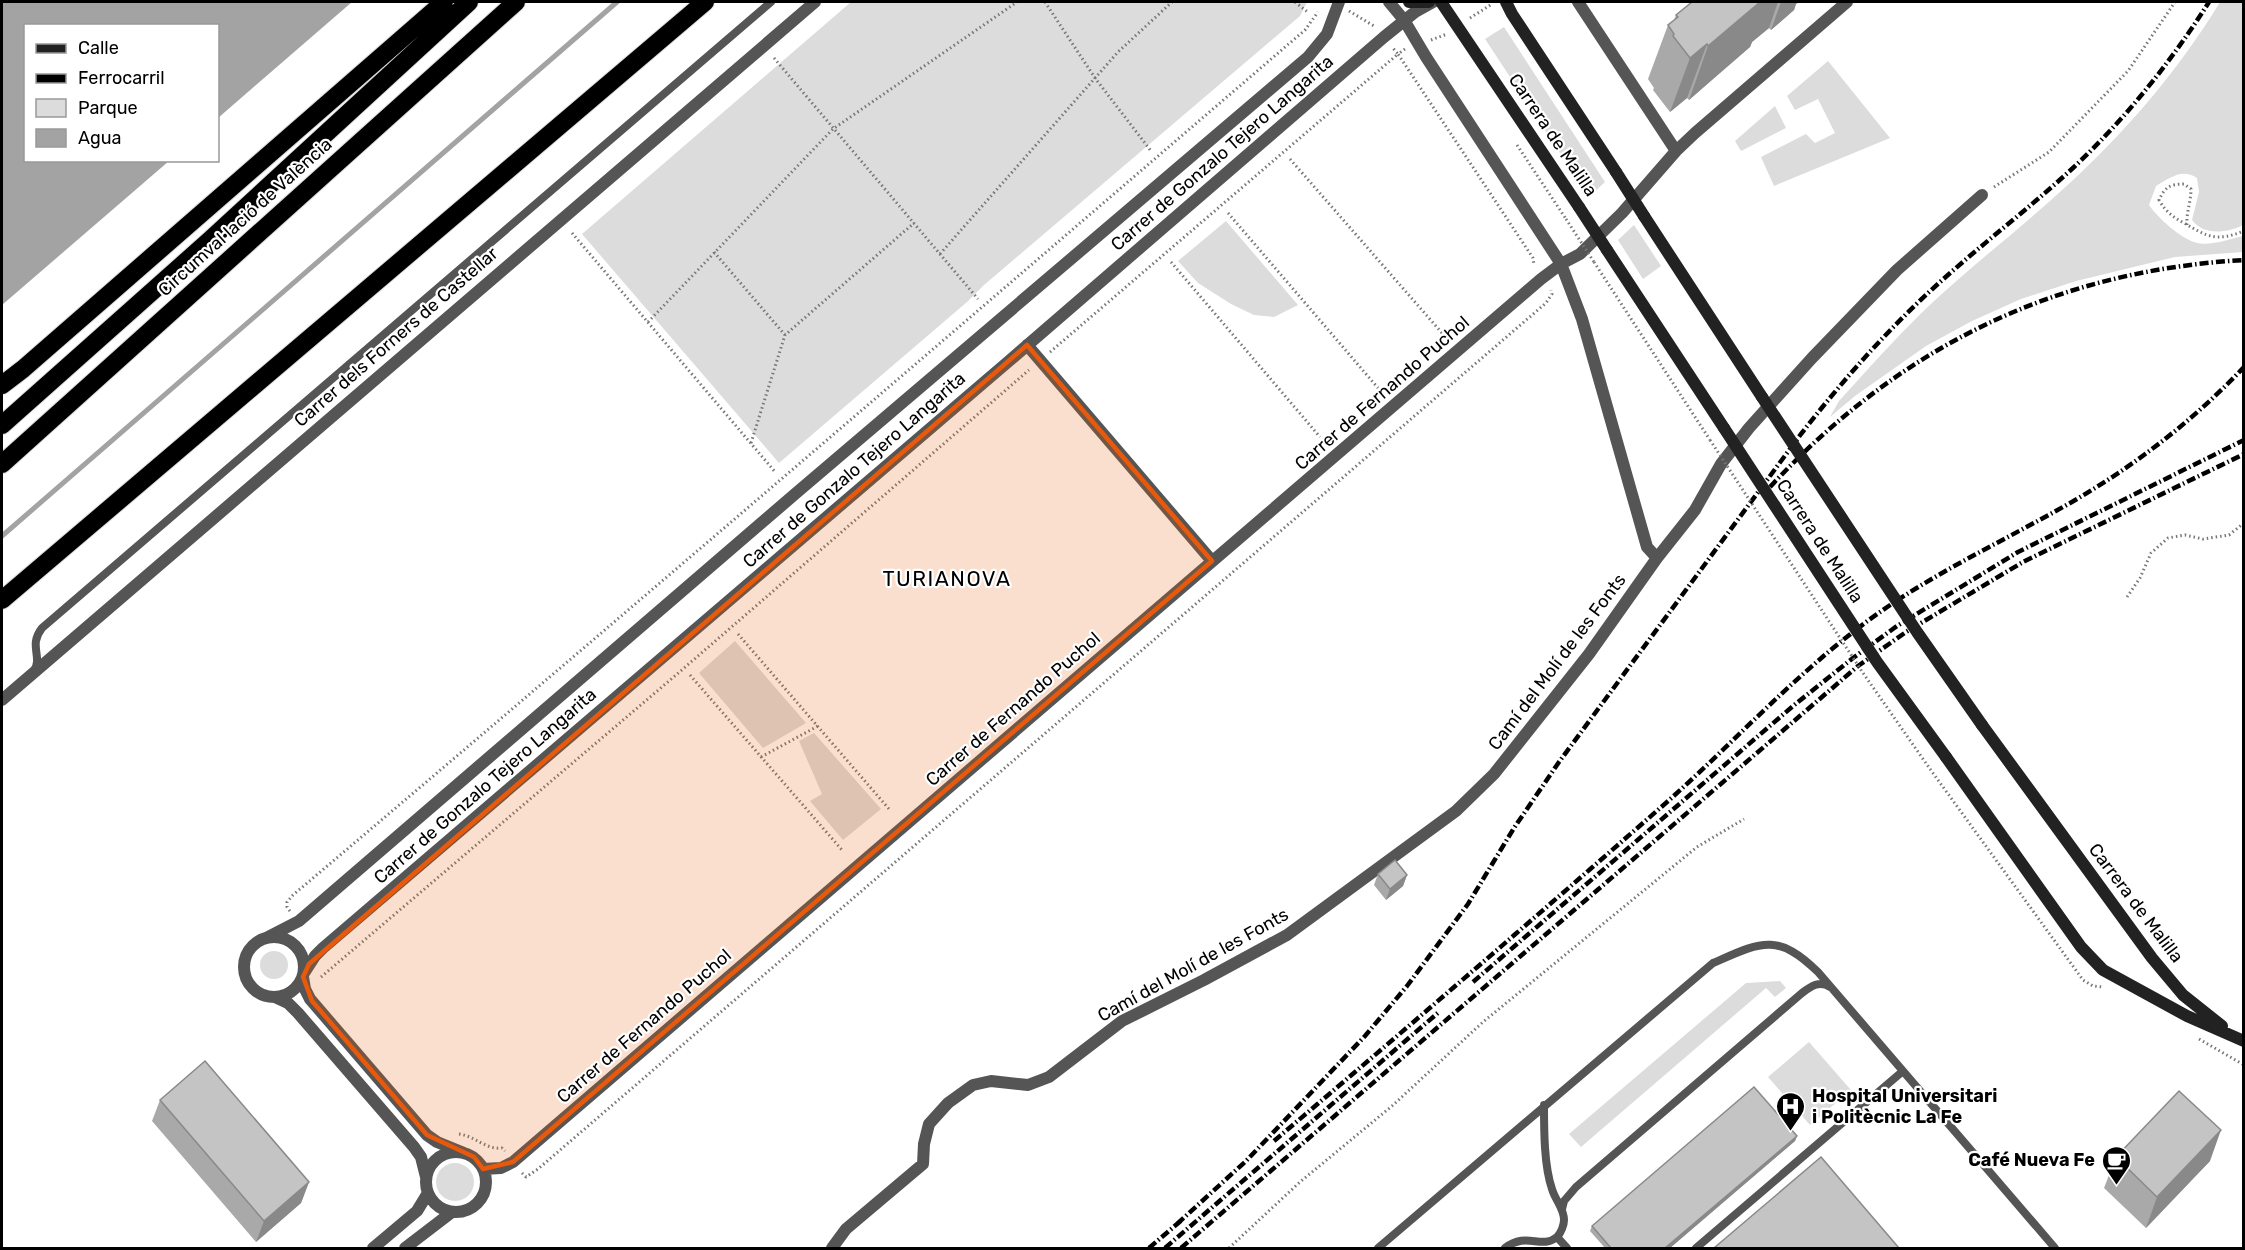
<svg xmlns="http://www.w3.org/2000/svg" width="2245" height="1250" viewBox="0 0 2245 1250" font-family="Rubik,sans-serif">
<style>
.green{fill:#dcdcdc}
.water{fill:#a3a3a3}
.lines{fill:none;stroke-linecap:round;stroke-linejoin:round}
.stream{stroke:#a3a3a3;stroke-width:5}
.highway-casing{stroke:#dbdbdb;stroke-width:20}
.path{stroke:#777;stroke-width:3;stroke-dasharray:1.5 3;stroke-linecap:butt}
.lane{stroke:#555;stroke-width:8}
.street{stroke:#555;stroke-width:12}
.secondary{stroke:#222;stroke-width:12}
.highway{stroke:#000;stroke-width:18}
.rail{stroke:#000;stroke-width:4.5;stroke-dasharray:9 3 1.5 3;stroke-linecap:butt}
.path-bridge{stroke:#777;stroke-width:3;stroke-dasharray:1.5 3;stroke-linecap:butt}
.secondary-bridge{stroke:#222;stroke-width:12}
.wall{fill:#a9a9a9}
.shaded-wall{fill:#898989}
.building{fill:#c4c4c4;stroke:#898989;stroke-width:1.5}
.marked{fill:#e8590c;fill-opacity:0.2;stroke:#e8590c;stroke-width:4.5;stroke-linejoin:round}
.labels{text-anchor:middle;stroke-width:4.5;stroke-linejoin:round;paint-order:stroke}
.street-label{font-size:18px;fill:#000;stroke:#fff}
.poi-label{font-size:18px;font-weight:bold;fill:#000;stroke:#fff;text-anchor:start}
.quarter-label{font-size:21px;letter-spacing:1.5px;fill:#000;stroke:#fff}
</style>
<rect width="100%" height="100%" fill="#fff"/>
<path class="green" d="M851,2H1307L1300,16L984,285L967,302L779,463L582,234Z
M2220,2H2243V225C2227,233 2204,236 2192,220L2199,192L2197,178C2182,168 2170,178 2156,186L2149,205C2158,218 2181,239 2197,243C2211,246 2230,239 2243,236V252L2175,257L2076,281L2021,299L1972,321L1926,346L1855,396L1830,417L1839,401C1869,368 1900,333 1933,302C1974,264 2018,230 2060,192C2122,136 2177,73 2220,2Z
M1504,27L1605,182L1589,197L1485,39Z
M1828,61L1890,138L1774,186L1761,157L1806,134L1815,143L1835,133L1818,99L1795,110L1787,96Z
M1775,106L1786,128L1741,151L1735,141Z
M1226,221L1298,305L1274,317L1254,315L1231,304L1198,283L1178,261Z
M1634,225L1661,266L1643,279L1618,240Z
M735,641L806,723L763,748L699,673Z
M814,733L881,809L843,840L810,801L822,794L799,741Z
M260 965a14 14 0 1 1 28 0a14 14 0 1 1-28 0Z
M1780,981L1786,988L1775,997L1766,988L1581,1147L1569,1134L1746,983Z
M1809,1042L1851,1090L1810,1125L1768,1077Z
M436 1182a19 19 0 1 1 38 0a19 19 0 1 1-38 0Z"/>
<path class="water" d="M2,2H352L218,118V26H26V160L169,161L2,305Z"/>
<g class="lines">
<path class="stream" d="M2,536L617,2"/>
<defs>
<path id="highway" d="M2,385L23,369L444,2
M2,425L210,240L469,2
M2,464L516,2
M2,600L705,2"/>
</defs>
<use href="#highway" class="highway-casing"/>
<path class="path" d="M1045,2L1095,78L1151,151
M1295,2L1309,13
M1349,11L1374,26
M1470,18L1492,4
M1431,40L1447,34
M1405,49L1398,54L1533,258L1534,265
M774,58L978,299
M1517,145L1566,219
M1290,159L1442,333
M1994,187L2049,152L2128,71L2175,2
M1228,213L1378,388
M2187,225C2186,213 2191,202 2191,189L2184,184C2170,184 2165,187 2159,200C2166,212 2173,217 2184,223C2208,237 2216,242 2244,231
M572,233L776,473
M714,252L785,335
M940,254L1118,52L1172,2
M1171,262L1320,437
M1594,262L1710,440
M648,322L833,129L1017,2
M1050,352L1398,54L1392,47
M751,443L785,335L914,223
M2127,597L2140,578L2151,553L2168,538L2185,535L2203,539L2229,535L2244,523
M738,634L889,809
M690,675L842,850
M761,757L818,726
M1930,769L2083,980L2093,986L2103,987
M290,911L287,907V902L293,895C631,609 968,319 1305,30L1318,12
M321,977L676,675L1029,370
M2199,1039L2244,1065
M459,1134C475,1136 486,1150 502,1148L505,1151
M522,1173L526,1177L538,1169L1546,303L1552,294L1551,290
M1229,1248L1300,1182L1392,1106L1483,1022L1697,847L1744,819"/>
<path class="lane" d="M34,671C43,656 28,646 42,628L771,2
M1562,1209L1564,1201L1576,1187L1802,993C1811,986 1820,980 1830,987
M1557,1237L1567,1248
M1378,1248L1713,963C1761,942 1777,932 1818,972L2055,1248
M1505,1248C1527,1231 1541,1250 1557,1237C1561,1233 1564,1225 1564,1220C1564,1208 1555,1200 1552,1189C1544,1166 1544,1130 1544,1105
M1696,1248L1903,1071"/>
<path class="street" d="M1389,2L1404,20L1426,57L1561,264L1582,319L1647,547L1657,558
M1578,2L1676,151
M1027,345L1212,561
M2,700L815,2
M244 967a30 30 0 1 1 60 0a30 30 0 1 1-60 0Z
M266,938L299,921L795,494L1308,57L1327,34L1339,2
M304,973L315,956L323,948L1009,361L1384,37L1415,12L1433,2
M303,977L305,989L310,999L427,1135L437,1142L464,1153
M275,997L288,1003L298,1013L414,1147L421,1157L426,1177
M426 1182a30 30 0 1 1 60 0a30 30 0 1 1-60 0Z
M483,1169L501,1168L513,1162L1541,279L1561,264L1580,254L1622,213L1676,151L1695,133L1847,2
M373,1248L417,1211L428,1193
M405,1248L452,1212
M832,1248L846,1229L923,1164L924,1144L929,1124L948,1103L973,1085L991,1081L1028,1085L1049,1077L1122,1021L1204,980L1287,935L1456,811L1494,774L1589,654L1657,558L1695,510L1721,464L1749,428L1812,358L1897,270L1982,195"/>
<path class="secondary" d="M1409,2H1429
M1441,2L1579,207
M1506,2L1512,14L1616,172
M1644,216L1762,397
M1607,250L1724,428
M1982,725L2152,958L2183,995L2222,1026
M1946,757L2081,947L2103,970L2187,1016L2244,1041"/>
<use href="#highway" class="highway"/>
<path class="rail" d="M1770,487C1899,348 2053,271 2244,260
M1473,982L1793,706L1853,658L1897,626L2018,552L2244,440
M1274,1141C1406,1029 1537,916 1667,802C1731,745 1789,681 1857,629C1925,576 2003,542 2077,499C2138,463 2195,419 2244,367
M1177,1224L1246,1161L1365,1036L1407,986L1468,904L1514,828L1559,762L1801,434C1843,380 1888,329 1939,283C1983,243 2031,207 2074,167C2126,118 2171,62 2209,2
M1149,1248L1183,1219
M1165,1248L1439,1012
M1181,1248L1858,666L1906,632L2023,562L2244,454"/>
<path class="path-bridge" d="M1566,219L1594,262
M1710,440L1863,673L1930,769"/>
<path class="secondary-bridge" d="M1616,172L1644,216
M1579,207L1607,250
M1762,397L1917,632L1982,725
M1724,428L1877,662L1946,757"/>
</g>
<path class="wall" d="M1692,2H1799L1796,4L1794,10L1771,30L1769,28L1752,42L1750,47L1715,77L1689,100L1687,98L1670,112L1653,90L1654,88L1648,79L1668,25L1674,20L1676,15Z
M1378,874L1407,875L1403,886L1386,900L1374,885Z
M160,1100L309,1182L301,1203L256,1242L152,1121Z
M1797,1136L1795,1141L1670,1248H1605L1590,1231L1592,1226Z
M2116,1157L2210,1161L2146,1228L2104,1188Z"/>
<path class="shaded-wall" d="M1760,2H1778L1769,28L1752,42L1750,47L1689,100L1708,46Z
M1781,2H1799L1796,4L1794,10L1771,30Z
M1707,44L1687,98L1670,112L1690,58Z
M1407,875L1403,886L1386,900L1390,889Z
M2221,1130L2210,1161L2146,1228L2157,1197Z
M1797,1136L1795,1141L1670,1248H1665Z
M309,1182L301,1203L256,1242L264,1221Z"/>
<path class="building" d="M1692,2H1760L1708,46L1707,44L1690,58L1673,36L1674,34L1668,25L1678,17L1676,15Z
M1395,860L1407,875L1390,889L1378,874Z
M205,1061L309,1182L264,1221L160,1100Z
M1754,1087L1797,1136L1665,1248H1611L1592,1226Z
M2179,1091L2221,1130L2157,1197L2116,1157Z
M1821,1157L1899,1248H1714Z"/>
<path class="marked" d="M1027,345L1212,561L513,1162L483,1169L474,1157L427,1135L312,1001L303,977L309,964Z"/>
<defs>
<symbol id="hospital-pin" viewBox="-11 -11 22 30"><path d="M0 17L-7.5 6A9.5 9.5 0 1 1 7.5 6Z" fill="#000" stroke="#fff"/><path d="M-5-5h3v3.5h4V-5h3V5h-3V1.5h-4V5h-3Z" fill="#fff"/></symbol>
<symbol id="cafe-pin" viewBox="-11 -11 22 30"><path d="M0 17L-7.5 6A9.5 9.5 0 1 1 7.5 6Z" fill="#000" stroke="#fff"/><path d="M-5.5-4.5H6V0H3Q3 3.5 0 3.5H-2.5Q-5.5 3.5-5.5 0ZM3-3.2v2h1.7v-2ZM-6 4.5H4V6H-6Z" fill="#fff"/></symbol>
</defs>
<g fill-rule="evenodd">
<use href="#hospital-pin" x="1774" y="1090" width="33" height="45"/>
<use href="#cafe-pin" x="2100" y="1144" width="33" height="45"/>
</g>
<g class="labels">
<g class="street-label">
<text transform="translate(1553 135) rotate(56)" y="6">Carrera de Malilla</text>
<text transform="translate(1222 153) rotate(-41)" y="6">Carrer de Gonzalo Tejero Langarita</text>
<text transform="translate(245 217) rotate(-42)" y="6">Circumval·lació de València</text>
<text transform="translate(396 337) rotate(-41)" y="6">Carrer dels Forners de Castellar</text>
<text transform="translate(1382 393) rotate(-41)" y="6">Carrer de Fernando Puchol</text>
<text transform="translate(854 470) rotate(-41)" y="6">Carrer de Gonzalo Tejero Langarita</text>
<text transform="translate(1820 541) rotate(57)" y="6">Carrera de Malilla</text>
<text transform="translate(1557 662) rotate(-53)" y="6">Camí del Molí de les Fonts</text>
<text transform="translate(1013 709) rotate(-41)" y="6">Carrer de Fernando Puchol</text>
<text transform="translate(485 786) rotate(-41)" y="6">Carrer de Gonzalo Tejero Langarita</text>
<text transform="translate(2136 903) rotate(53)" y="6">Carrera de Malilla</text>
<text transform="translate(1193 965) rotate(-29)" y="6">Camí del Molí de les Fonts</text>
<text transform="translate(644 1026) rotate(-41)" y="6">Carrer de Fernando Puchol</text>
</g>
<g class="poi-label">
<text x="1812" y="1102">Hospital Universitari<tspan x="1812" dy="21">i Politècnic La Fe</tspan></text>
<text x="2095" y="1166" text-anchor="end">Café Nueva Fe</text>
</g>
<g class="quarter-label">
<text x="947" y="586">TURIANOVA</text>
</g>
</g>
<rect width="2245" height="1250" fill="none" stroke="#000000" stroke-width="6"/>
<rect x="24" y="24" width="195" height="138" fill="#ffffff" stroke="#999999" stroke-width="1.5"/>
<rect x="36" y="44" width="30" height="9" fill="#222222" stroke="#999999" stroke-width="1.5"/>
<text x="78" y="54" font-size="18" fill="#000000">Calle</text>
<rect x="36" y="74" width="30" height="9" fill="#000000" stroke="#999999" stroke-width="1.5"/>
<text x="78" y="84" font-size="18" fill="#000000">Ferrocarril</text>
<rect x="36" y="99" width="30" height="18" fill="#dcdcdc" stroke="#999999" stroke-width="1.5"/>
<text x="78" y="114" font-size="18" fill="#000000">Parque</text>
<rect x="36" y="129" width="30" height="18" fill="#a3a3a3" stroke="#999999" stroke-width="1.5"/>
<text x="78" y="144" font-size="18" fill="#000000">Agua</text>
</svg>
